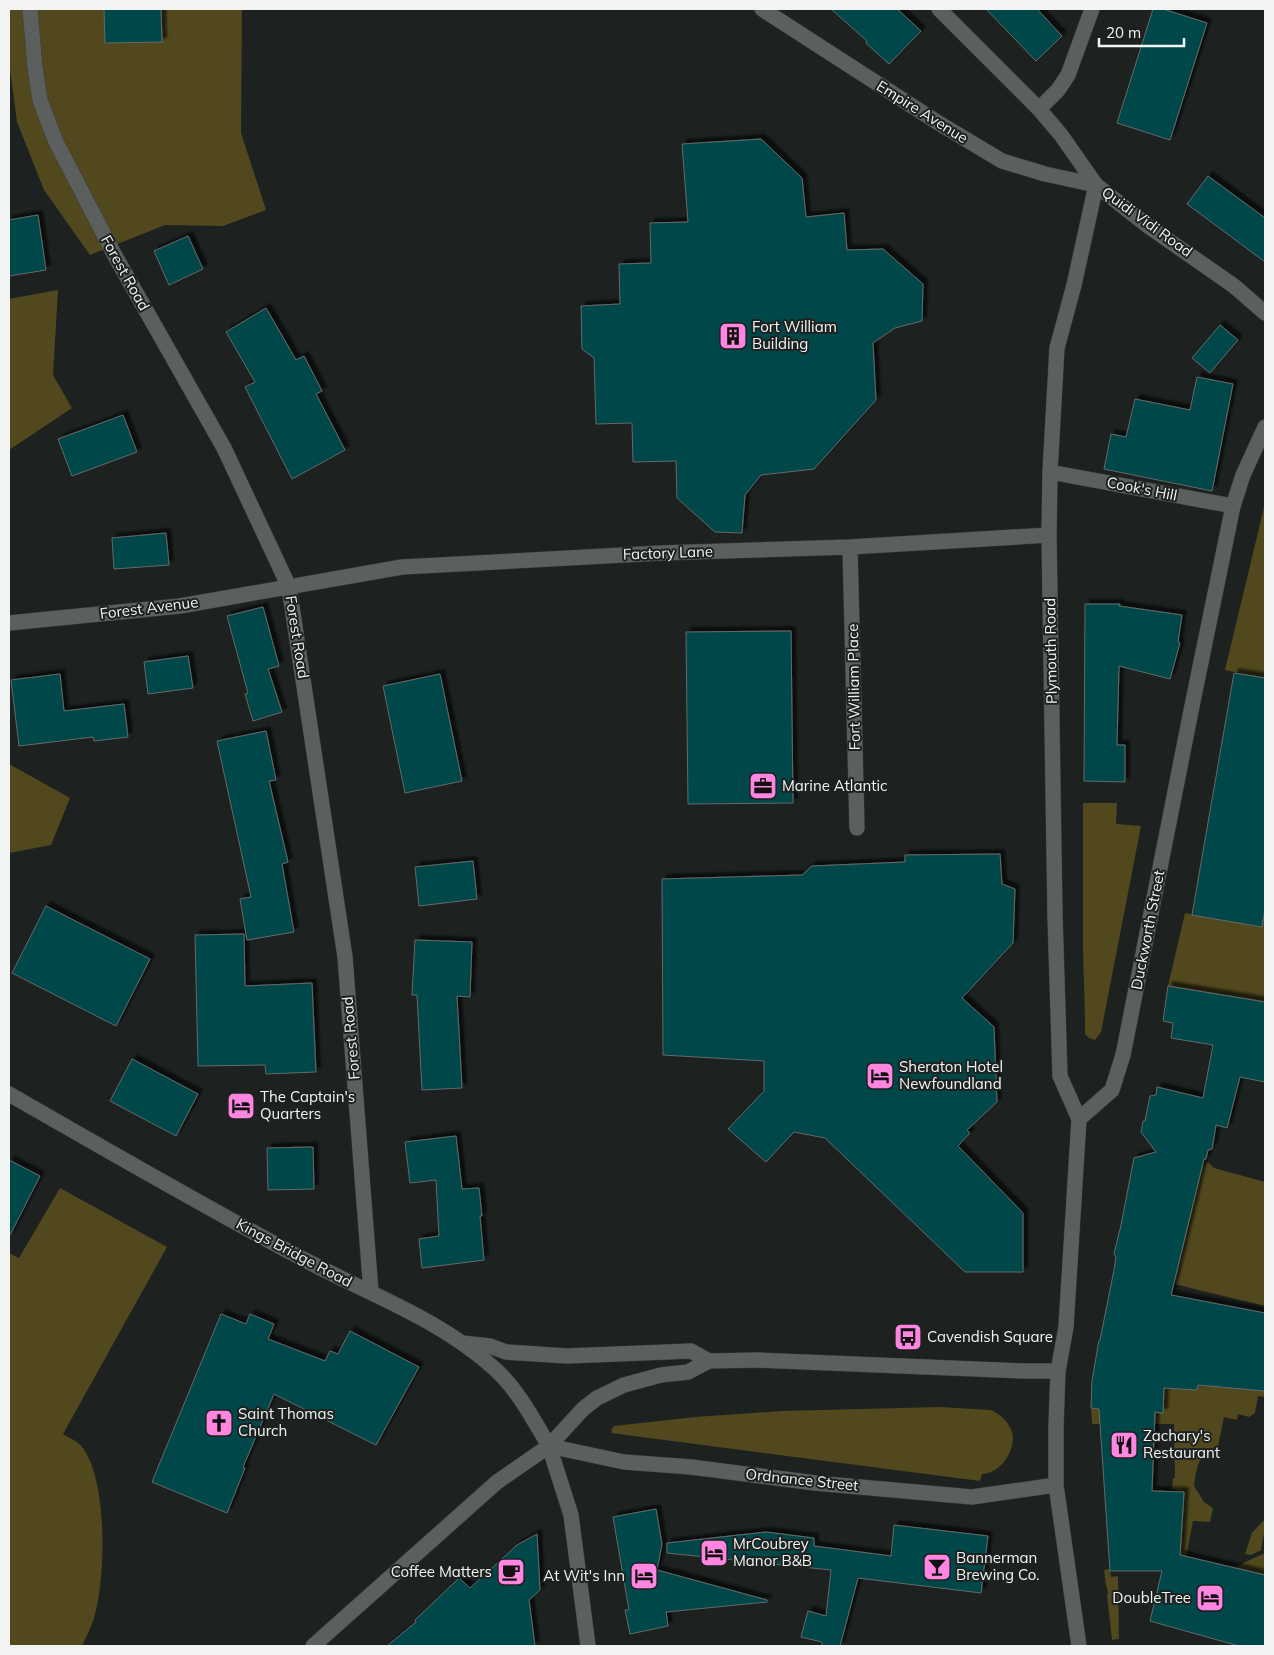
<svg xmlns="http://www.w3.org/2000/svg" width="1274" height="1655" viewBox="0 0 1274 1655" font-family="Mulish,sans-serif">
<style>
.green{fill:#51481d}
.building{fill:#00474a;stroke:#636a6a;filter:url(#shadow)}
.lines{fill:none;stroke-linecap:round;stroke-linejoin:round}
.street-casing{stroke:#3a3e3c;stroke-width:16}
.secondary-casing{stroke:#3a3e3c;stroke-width:16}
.street{stroke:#5b605e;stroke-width:15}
.secondary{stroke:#5b605e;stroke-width:15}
.labels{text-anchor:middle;stroke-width:4;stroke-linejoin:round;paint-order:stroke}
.street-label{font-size:15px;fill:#f1f4f2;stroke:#1d2220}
.poi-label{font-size:15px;fill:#f1f4f2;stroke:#1d2220;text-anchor:start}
</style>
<defs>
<filter id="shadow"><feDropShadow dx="4.5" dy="-4.5" stdDeviation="1" flood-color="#0009"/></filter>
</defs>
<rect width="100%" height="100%" fill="#1d2220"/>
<path class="green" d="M9,9H242L241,133L266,210L223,226L165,225L90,255L44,190L17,122L9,62Z
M58,290L53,375L72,408L9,450V299Z
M1265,503V678L1225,670Z
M9,764L70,798L51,845L9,853Z
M1083,803H1117L1116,824L1141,826L1101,1032L1095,1040L1089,1038L1085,1034V1019L1083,949Z
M1185,913L1262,927L1263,920H1265V1002L1168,986Z
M1208,1162L1214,1168L1265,1182V1306L1174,1284L1202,1166Z
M60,1188L167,1247L63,1434C69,1438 78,1441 82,1447C108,1479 106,1580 94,1618C91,1628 86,1637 82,1646H9V1253L19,1258Z
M1164,1384L1181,1389L1197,1390L1198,1385L1265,1391V1397L1258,1396L1255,1413L1249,1417L1238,1414L1237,1420L1224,1417L1218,1446C1199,1451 1196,1469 1194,1486L1204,1502L1213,1508L1210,1522L1193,1521L1186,1557L1167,1552L1182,1525L1184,1492L1172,1489L1173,1478H1175L1174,1424H1092L1091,1408L1162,1413Z
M940,1407L991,1410C1000,1414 1009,1422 1012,1432C1017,1450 1000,1474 982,1474L980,1481L611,1433L612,1429L614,1426L695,1417L782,1411Z
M1265,1519V1528L1261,1550L1251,1555L1245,1554L1252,1533Z
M1265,1553V1575L1236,1569L1239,1565Z
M1110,1569L1111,1577L1118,1576L1119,1639L1112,1640L1107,1595L1108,1594L1107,1587L1106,1586L1104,1570Z"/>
<path class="building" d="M104,9H161L162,42L105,43Z
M831,9H897L921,31L889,64L866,43L867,41Z
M986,9H1037L1062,36L1036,61Z
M1153,9H1163L1207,23L1170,140L1117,123Z
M761,139L802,178L806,217L844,213L847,250L883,249L923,284L922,321L895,328L873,343L876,400L814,469L761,475L745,495L742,533L715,532L677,498L676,461L633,462L632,423L596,424L594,358L582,349L581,306L620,304L619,264L651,263L650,223L688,222L682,144Z
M1208,176L1265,218V262L1187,204Z
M38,215L46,270L9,276V220Z
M188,236L203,269L169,285L154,251Z
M266,308L296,360L304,356L322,391L316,394L345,450L292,479L245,387L255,382L226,332Z
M1220,325L1238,340L1210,373L1192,358Z
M1197,377L1233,384L1212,491L1104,469L1111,434L1126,437L1135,399L1190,410Z
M123,415L137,452L72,476L58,439Z
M166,533L169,565L114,569L112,538Z
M1085,604H1120L1119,606L1182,615L1178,642L1180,643L1170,679L1119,666L1117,745H1125V782L1084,781Z
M263,607L279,666L268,669L282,712L253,721L245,694L248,693L227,616Z
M791,631L793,803L688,804L686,632Z
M188,656L193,688L148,694L144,662Z
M1234,673L1265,678V909L1262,927L1192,915Z
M60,674L64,711L124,704L128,737L94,741L93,737L19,746L11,680Z
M440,674L462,781L405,793L383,686Z
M266,731L276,780L269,781L288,862L282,864L294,932L247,940L240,899L251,897L217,741Z
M1000,854L1002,884L1015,889L1013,943L962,998L994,1027L997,1102L967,1130L970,1133L958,1146L1023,1213V1272H965L825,1138L794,1132L766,1162L728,1129L764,1091V1061L663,1055L662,879L802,875L812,866L905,862V855Z
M473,861L477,899L419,906L415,867Z
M46,906L150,959L116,1026L12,973Z
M244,934L245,986L312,983L316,1072L266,1074L265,1065L198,1066L195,935Z
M415,940L472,942L470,997L457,996L462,1088L422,1090L417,995H412Z
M1168,986L1265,1002V1082L1240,1077L1227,1128L1216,1125L1212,1149L1208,1150L1206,1159H1204L1171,1295L1265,1313V1391L1198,1385L1197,1390L1164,1388L1163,1413L1155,1412L1152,1491L1184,1492L1180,1555L1265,1575V1646H1239L1150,1621L1162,1571H1110L1099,1409L1091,1408L1092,1381L1099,1340H1100L1114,1270L1116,1257L1114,1254L1121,1225L1134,1158L1156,1152L1141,1132L1143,1121H1145L1150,1096L1156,1095L1157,1087L1203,1098L1213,1045L1171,1038L1173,1023L1163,1021Z
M132,1059L198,1094L176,1136L110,1101Z
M456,1136L462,1189L479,1188L482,1216H480L484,1260L422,1268L419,1239L439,1236L436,1180L410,1183L405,1142Z
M313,1147L314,1189L268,1190L267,1148Z
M9,1160L40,1176L9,1237Z
M221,1314L246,1324L250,1314L274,1324L268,1339L325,1361L330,1351L338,1354L350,1331L419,1367L376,1445L274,1394L243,1467L245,1468L227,1513L152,1482Z
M656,1509L662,1544L657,1570L767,1600V1602L666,1612L668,1626L630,1634L625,1610H629L613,1517Z
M894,1525L988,1536L981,1593L858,1578L840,1646H822V1642L801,1637L808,1611L826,1616L831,1570L667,1553V1543L766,1532L814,1538V1546L891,1556Z
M537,1534L540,1590L529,1600L535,1646H387L416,1622L415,1620L459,1578L470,1588L517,1545Z"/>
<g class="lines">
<defs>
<path id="street" d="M30,9L35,68L40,100L55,140L114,254L224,448L289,587L345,957L371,1292
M762,9L937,122L1002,161L1045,174L1096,185L1074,285L1057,348L1050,472L1049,535L1055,916L1060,1076L1079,1119
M1039,109L1058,90L1068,75L1092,9
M1050,472L1233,506
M850,547L857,828
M9,623L180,606L402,567L661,553L850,547L1049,535
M549,1446L571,1515L588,1646"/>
<path id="secondary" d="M939,9L1039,109L1061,135L1096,185L1148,226L1234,286L1265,313
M9,1094C107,1150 205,1207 305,1260C369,1294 440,1319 495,1369C518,1390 533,1419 549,1446
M462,1343L490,1346L506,1352L567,1356L691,1351L709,1361
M549,1446L624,1462L691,1467L815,1483L972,1497L1056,1485
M313,1646L497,1482L549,1446L583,1409L597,1398L624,1385L661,1375L688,1372L709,1361L757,1360L1024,1371H1058
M1079,1646L1056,1485V1427L1058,1371L1066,1327L1079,1119L1112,1090L1123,1055L1192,706L1233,506L1243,475L1265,427"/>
</defs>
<use href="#street" class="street-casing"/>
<use href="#secondary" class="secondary-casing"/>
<use href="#street" class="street"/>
<use href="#secondary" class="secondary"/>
</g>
<defs>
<symbol id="building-square" viewBox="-11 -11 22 22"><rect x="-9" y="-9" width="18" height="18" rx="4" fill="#fe85e0" stroke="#1d2220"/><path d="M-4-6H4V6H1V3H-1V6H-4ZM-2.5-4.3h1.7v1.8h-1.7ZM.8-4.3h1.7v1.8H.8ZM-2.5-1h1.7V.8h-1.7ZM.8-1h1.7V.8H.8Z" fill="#111"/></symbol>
<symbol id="office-square" viewBox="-11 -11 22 22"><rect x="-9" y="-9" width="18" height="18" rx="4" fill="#fe85e0" stroke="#1d2220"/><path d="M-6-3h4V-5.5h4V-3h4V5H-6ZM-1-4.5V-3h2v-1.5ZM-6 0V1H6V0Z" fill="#111"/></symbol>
<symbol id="hotel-square" viewBox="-11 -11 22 22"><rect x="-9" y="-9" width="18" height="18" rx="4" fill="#fe85e0" stroke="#1d2220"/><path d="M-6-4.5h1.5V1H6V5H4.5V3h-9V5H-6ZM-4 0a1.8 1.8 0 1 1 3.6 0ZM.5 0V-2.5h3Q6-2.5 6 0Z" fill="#111"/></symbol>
<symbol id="bus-square" viewBox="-11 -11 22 22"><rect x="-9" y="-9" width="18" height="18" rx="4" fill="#fe85e0" stroke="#1d2220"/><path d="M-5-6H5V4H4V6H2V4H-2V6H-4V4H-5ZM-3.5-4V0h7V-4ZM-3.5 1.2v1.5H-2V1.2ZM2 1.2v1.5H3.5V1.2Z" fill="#111"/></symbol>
<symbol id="church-square" viewBox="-11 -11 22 22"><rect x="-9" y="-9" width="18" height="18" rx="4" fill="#fe85e0" stroke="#1d2220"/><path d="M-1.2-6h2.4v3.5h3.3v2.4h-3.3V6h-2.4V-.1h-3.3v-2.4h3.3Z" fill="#111"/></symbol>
<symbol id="restaurant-square" viewBox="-11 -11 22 22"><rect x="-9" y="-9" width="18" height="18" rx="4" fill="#fe85e0" stroke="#1d2220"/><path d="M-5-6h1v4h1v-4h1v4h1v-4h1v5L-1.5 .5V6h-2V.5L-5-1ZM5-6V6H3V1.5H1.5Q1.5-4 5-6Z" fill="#111"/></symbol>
<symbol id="bar-square" viewBox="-11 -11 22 22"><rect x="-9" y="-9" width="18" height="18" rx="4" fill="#fe85e0" stroke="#1d2220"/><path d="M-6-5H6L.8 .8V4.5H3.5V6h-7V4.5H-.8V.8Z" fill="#111"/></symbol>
<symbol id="cafe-square" viewBox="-11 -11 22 22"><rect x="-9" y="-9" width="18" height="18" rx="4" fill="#fe85e0" stroke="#1d2220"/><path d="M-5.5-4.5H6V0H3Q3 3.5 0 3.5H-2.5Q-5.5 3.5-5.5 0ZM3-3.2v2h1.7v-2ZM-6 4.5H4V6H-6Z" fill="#111"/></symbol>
</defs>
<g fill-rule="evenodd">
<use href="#building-square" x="717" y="320" width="32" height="32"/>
<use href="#office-square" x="747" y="770" width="32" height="32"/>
<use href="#hotel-square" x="864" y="1060" width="32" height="32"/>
<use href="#hotel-square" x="225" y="1090" width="32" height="32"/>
<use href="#bus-square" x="892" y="1321" width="32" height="32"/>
<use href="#church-square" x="203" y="1407" width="32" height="32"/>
<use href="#restaurant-square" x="1108" y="1429" width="32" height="32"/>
<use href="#hotel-square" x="698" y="1537" width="32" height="32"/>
<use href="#bar-square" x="921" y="1551" width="32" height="32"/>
<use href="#cafe-square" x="495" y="1556" width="32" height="32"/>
<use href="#hotel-square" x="628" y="1560" width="32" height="32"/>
<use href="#hotel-square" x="1194" y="1582" width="32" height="32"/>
</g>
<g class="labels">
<g class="street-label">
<text transform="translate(922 112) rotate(32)" y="5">Empire Avenue</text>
<text transform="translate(1147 222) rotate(36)" y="5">Quidi Vidi Road</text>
<text transform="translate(125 273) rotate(61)" y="5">Forest Road</text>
<text transform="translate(1142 489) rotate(11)" y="5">Cook's Hill</text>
<text transform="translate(668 553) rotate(-2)" y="5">Factory Lane</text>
<text transform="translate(149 608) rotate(-7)" y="5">Forest Avenue</text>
<text transform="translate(297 637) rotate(81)" y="5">Forest Road</text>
<text transform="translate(1051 651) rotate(-91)" y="5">Plymouth Road</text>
<text transform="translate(854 687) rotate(-91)" y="5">Fort William Place</text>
<text transform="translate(1148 930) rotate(-79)" y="5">Duckworth Street</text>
<text transform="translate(351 1038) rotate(-95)" y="5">Forest Road</text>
<text transform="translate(294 1253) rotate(28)" y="5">Kings Bridge Road</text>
<text transform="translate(802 1480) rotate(6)" y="5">Ordnance Street</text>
</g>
<g class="poi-label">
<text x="752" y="332">Fort William<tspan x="752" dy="17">Building</tspan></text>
<text x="782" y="791">Marine Atlantic</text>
<text x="899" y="1072">Sheraton Hotel<tspan x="899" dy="17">Newfoundland</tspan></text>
<text x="260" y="1102">The Captain's<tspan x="260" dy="17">Quarters</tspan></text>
<text x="927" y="1342">Cavendish Square</text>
<text x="238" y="1419">Saint Thomas<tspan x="238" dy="17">Church</tspan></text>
<text x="1143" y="1441">Zachary's<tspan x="1143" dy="17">Restaurant</tspan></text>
<text x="733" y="1549">MrCoubrey<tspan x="733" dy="17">Manor B&amp;B</tspan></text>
<text x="956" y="1563">Bannerman<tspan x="956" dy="17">Brewing Co.</tspan></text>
<text x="492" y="1577" text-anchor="end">Coffee Matters</text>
<text x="625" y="1581" text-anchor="end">At Wit's Inn</text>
<text x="1191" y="1603" text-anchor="end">DoubleTree</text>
</g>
</g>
<rect width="1274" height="1655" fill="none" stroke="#f1f4f2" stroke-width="20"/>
<path d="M1099 38v8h85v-8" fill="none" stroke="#f1f4f2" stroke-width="2.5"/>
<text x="1106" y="38" font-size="15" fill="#f1f4f2" stroke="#1d2220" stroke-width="4" paint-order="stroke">20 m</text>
</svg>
